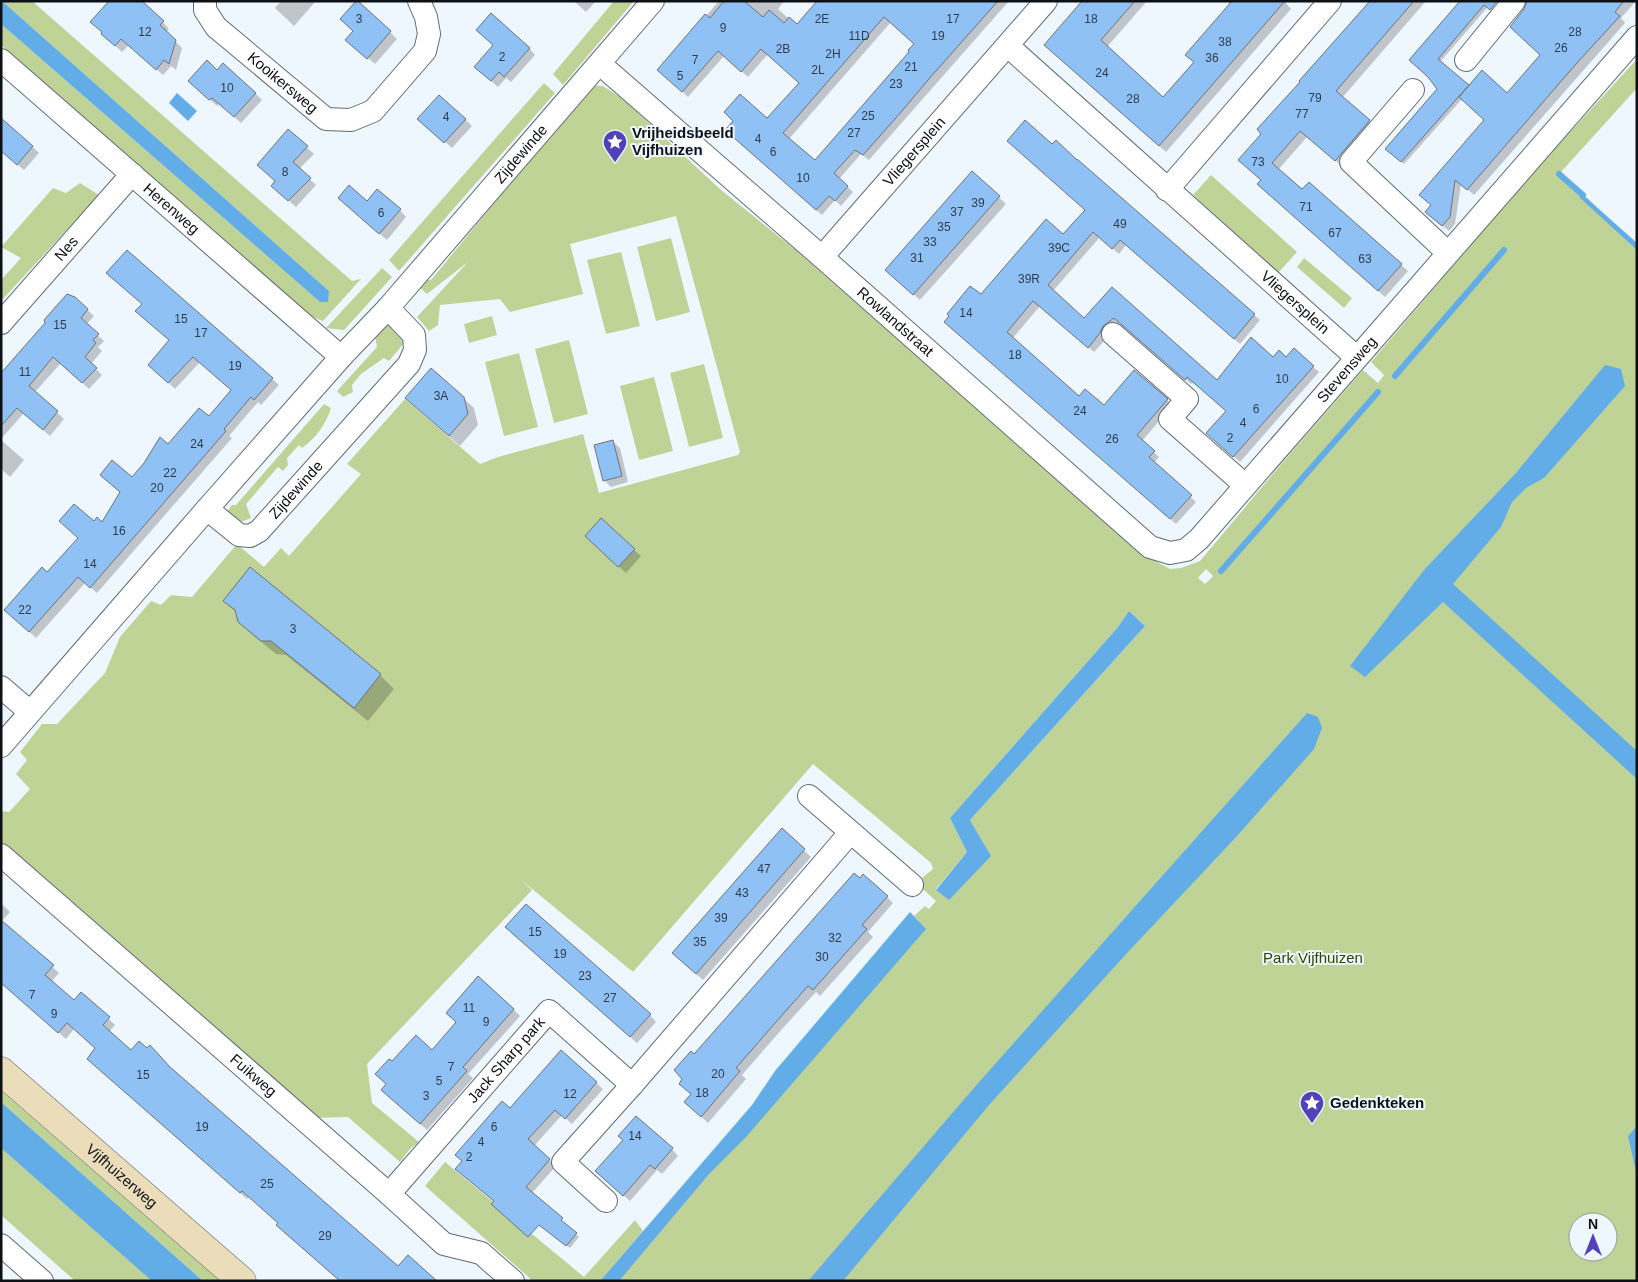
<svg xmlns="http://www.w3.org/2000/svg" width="1638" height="1282" viewBox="0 0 1638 1282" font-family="Arial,sans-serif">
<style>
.green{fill:#bfd397;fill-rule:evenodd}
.water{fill:#62ade7}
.shadow{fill:#0003;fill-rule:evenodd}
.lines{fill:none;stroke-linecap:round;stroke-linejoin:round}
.stream{stroke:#62ade7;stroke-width:6}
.building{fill:#90c1f5;stroke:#6b737b;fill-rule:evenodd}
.street-casing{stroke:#626a73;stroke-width:24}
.secondary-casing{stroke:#626a73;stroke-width:29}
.street{stroke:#fff;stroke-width:22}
.secondary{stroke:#ecddba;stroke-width:28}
.labels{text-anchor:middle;stroke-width:4;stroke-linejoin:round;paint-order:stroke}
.number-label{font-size:12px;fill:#2e3c4c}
.street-label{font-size:15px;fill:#0d1014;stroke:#eff7fe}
.poi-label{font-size:15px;font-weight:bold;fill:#0d1014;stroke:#eff7fe;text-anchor:start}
.park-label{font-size:15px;fill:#344403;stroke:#eff7fe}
</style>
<rect width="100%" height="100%" fill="#eff7fe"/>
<path class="green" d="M2,1H32L352,281L361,279L323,321L310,316L1,45V24L320,302L329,291Z
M614,1H634L563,85L553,74Z
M1637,59V88L1561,172L1637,247V1281H612L919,921L914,916L925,906L929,909L936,901L916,883L933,869L931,863L813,764L633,972L520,879L532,890L367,1064L372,1103L419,1142L410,1149L400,1162L348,1117L315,1118L1,848V811L9,812L30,789L16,774L27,760L20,752L42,724H57L105,673L120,637L151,601L161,605L171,595L192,597L237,544L264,567L281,548L289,556L361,474L347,464L405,399L480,464L498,457L583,434L599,493L738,455L740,452L676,216L570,244L583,294L510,312L500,299L440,305L438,325L429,331L417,317L468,262L427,294L417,285L422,280H431L591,85L603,86L623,99L721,190L798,252L954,389L1021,446L1137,551L1170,569L1181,568L1200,561L1283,462L1363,370L1378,383L1384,375L1371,362L1528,178ZM1206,569L1213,576L1205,584L1198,578ZM1129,611L1145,626L970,820L984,844L941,894L936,889L967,852L950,818L1118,627ZM1578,1222H1608V1252H1578Z
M544,83L555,93L399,271L389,260Z
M1211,175L1297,252L1278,273L1193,195Z
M80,183L99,195L1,301V280L21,258L1,247L53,188L66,193Z
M671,238L690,312L656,321L637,247Z
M621,252L640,326L606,334L587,260Z
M1304,258L1352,298L1344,308L1297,267Z
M382,268L392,277L344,330L326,328Z
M492,316L497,335L469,343L464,324Z
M390,323L397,331L404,343L389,361L384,358L361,374L352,385L353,392L343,397L337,391L377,347L375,337Z
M569,340L588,414L554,423L535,349Z
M519,353L538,427L504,436L485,362Z
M704,364L723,438L689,447L670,373Z
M654,377L673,451L639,460L620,386Z
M324,404L331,408C326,424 316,438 302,448L299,445L287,458L288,465L283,471L278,467L246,504L251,518L238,523L225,514L232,505H236Z
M1,1083L226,1281H203L1,1102Z
M1,1148L153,1281H75L1,1215Z
M445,1162L584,1277L635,1220L643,1231L600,1281H533L425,1186Z"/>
<path class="water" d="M2,1L329,291L328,302H320L1,24Z
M177,93L197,111L188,121L169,103Z
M1583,195L1637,243V250L1579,197Z
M1605,365L1621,369L1625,386L1544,478L1526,488L1512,502L1501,527L1453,584L1637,751V779L1443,602L1365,677L1350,666L1424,570L1516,473Z
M1129,611L1145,626L970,820L991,856L949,900L936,890L967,852L950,818L1118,627Z
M1307,713L1318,717L1322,728L1314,749L1238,835L1128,952L989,1105L843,1281H808L973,1089Z
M910,912L926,929L746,1137L709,1174L619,1281H600L752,1105L775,1071Z
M1,1102L203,1281H152L1,1148Z
M1637,1126V1176L1628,1136Z"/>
<path class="shadow" d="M281,1H316L294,26L275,8Z
M574,1H596L586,12Z
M719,1H784L778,9L797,26L955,1H1009L869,160L861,154L839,179L853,192L841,206L835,200L822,215L732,136L767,120L801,83L768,54L748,77L724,56L688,97L659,70ZM891,22L915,44L911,52L816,161L789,139Z
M1084,1H1147L1107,47L1163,98L1195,62L1231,5L1227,1H1284L1291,9L1166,152L1052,52Z
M1372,1H1426L1342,98L1375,127L1342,166L1307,137L1278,170L1302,190L1309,183L1408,271L1385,297L1265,190L1262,180L1246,166Z
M1461,1H1493L1440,62L1469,87L1507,95L1542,55L1577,1H1636L1621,18L1625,23L1474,195L1461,184L1455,224L1449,231L1433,218L1485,121L1462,99L1404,164L1387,149L1439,89L1429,78Z
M163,22L169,29L166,32L182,48L176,70L171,66L163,75L129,45L122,52L109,40Z
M390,32L397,39L375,64L354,46Z
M529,48L535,55L511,82L506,78L498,87L482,73Z
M217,71L255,93L262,100L241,123L219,103L217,106L196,88Z
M465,119L472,126L452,148L426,125Z
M288,131L314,154L299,169L316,185L296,207L279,192L276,181Z
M32,146L39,153L24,170L1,151Z
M973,173L1006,204L920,300L893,277Z
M367,202L400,210L406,217L387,240L346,204Z
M1086,210L1254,315L1260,320L1240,344L1126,245L1119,254L1100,237L1053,291L1084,320L1112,289L1217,381L1273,359L1286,358L1313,367L1319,372L1240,462L1214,439L1227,411L1194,382L1191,384L1120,323L1108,331L1106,339L1094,352L1040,306L1012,339L1079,397L1104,407L1167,400L1172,406L1142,441L1159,457L1154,463L1196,502L1176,524L952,327L981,295L1063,236Z
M127,251L279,385L261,405L258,402L229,436L232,438L97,593L85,583L36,638L12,616L48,574L94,522L102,524L132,479L168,446L209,418L232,391L200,362L175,389L156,371L170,341L143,317V304Z
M74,298L94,316L86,325L104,341L98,347L102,351L91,364L102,375L89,389L61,363L35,392L64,419L50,436L24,413L1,439V375Z
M406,398H463L474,408L478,425L460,446Z
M1,440L24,460L10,477L1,469Z
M613,442L620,448L628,482L611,487L604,480Z
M593,543L634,550L641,556L626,573Z
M250,569L380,675L394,689L368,721L286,655L276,654L254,636L239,622L237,613L225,601Z
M782,830L811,857L703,980L680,960Z
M887,897L893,903L868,932L873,937L820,996L816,992L782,1029L742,1075L746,1079L708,1123L692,1108L694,1056Z
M1,903L10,912L2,921L59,973L51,982L74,1002L81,993L115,1025L109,1032L131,1052L139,1043L147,1050L150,1047L172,1071L398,1268L408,1257L435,1281H340L284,1232L278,1225L279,1223L250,1196L247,1199L95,1065L88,1059L96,1049L74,1029L66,1039L1,982Z
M514,934L650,1015L656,1022L637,1043Z
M513,1009L520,1016L468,1074L473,1078L427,1130L389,1096L388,1084L392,1063L432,1052Z
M561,1052L603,1089L572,1124L562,1115L534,1146L556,1166L532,1193L495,1202L463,1175L510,1110Z
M672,1149L678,1156L662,1174L657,1170L630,1201L603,1178Z
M559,1220L579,1237L570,1248L553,1234Z"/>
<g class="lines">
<path class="stream" d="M1559,174L1583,195
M1395,376L1504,250
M1221,571L1378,392"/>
</g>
<path class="building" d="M109,1H142L164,21L160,25L176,40L169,64L164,60L156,70L121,39L115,46L101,34L102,32L90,22Z
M356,1H358L391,31L367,59L345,40L353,31L340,19Z
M724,1H744L763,17L769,10L784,23L789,17L797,24L817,1H998L928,80L902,111L863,155L855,150L834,173L848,186L835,201L829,196L816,210L725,130L733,121L724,112L740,94L767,118L799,83L761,49L741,72L718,51L682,92L657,70L705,14L710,18ZM884,17L914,44L908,50L909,52L815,160L783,133Z
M1082,1H1135L1101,40L1163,97L1194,62L1185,55L1232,1H1285L1159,146L1044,45Z
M1370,1H1414L1336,91L1370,120L1335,161L1300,131L1272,163L1302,189L1309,182L1402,264L1378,291L1257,184L1261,180L1238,160L1261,134L1257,129L1300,82L1299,81Z
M1460,1H1497L1490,10L1484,5L1438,59L1469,85L1401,162L1385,149L1437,89L1428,77L1409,60Z
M1527,1H1624L1615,12L1620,16L1576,64L1467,190L1455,180L1450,217L1442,226L1425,212L1431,205L1419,195L1484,120L1459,97L1482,70L1507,93L1540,55L1510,27L1524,9Z
M491,13L530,48L504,77L499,72L491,81L474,67L493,45L476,30Z
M207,60L217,70L223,63L256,93L234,117L212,98L209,100L188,81Z
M439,95L466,119L444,143L417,119Z
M1,118L33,146L17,165L1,151Z
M1025,120L1052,144L1056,140L1077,160V159L1255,314L1234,339L1120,240L1112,249L1093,232L1048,285L1084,318L1112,287L1217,380L1251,337L1273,357L1279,350L1286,357L1294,348L1314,366L1233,457L1206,433L1226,411L1187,377L1185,380L1114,318L1103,326L1100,333L1088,348L1033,301L1007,332L1079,396L1085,389L1104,405L1134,370L1168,399L1137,435L1155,451L1149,457L1192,495L1170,519L944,322L949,316L947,314L970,286L981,294L1046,219L1063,234L1085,210L1007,141Z
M288,129L308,146L293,162L311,178L288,201L271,186L275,181L257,165Z
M972,171L1000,196L913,295L885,270Z
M349,185L367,201L377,189L401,209L379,234L338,198Z
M127,250L273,378L254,400L251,397L224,429L226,431L90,588L78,577L29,632L4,610L42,567L47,572L78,538L59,521L74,504L94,521L97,517L102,522L120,492L100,475L112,460L132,477L144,463L160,437L168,444L199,408L209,416L231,390L193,357L168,383L148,365L169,340L135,311L142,304L106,273Z
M67,294L75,297L88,309L81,318L99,334L93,340L96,343L85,357L97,368L82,383L53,357L29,386L58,411L43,430L17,408L1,426V373L45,323L44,320Z
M431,368L464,397L468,414L449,436L405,398Z
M613,440L622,476L603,481L594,445Z
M601,518L635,549L618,567L585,536Z
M250,567L381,674L354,708L271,641H261L238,622L235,610L223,601Z
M782,828L805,849L696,974L672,953Z
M854,873L860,878L863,874L888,896L862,925L867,929L813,990L808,986L776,1022L736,1068L740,1071L701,1117L684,1102L691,1094L679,1084L682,1079L674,1070L691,1051L694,1054L695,1053Z
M526,904L651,1014L630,1037L505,927Z
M1,920L54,965L45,975L59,987L74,1000L81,992L110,1017L103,1025L131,1050L139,1041L147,1048L150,1045L170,1067L398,1266L408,1255L437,1281H340L276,1225L278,1223L242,1191L240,1193L87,1059L95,1048L67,1023L58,1033L1,983Z
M478,976L514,1009L463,1067L467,1071L420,1124L381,1090L386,1084L375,1074L389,1059L392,1061L416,1035L432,1050L456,1022L446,1013Z
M561,1050L597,1082L565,1119L555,1110L528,1139L550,1159L526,1187L563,1218L561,1220L577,1233L566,1246L539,1225L528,1237L491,1204L494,1201L455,1169L462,1161L455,1155L502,1101L510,1108Z
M636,1116L673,1148L655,1169L650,1165L623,1196L595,1171L623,1140L618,1136Z"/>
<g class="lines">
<defs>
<g id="street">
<path id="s1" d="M205,1V10L216,27L326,119L351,120L373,111L425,51L429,34L426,17L419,1"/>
<path id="s2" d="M1008,46L1356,357"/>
<path id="s3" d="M1,60L341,357"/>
<path d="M1466,60L1514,1"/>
<path id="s4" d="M600,64L822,257L1150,547L1170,553L1186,550L1199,539L1637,37"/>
<path d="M1413,90L1351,162L1448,253"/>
<path d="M1167,190L1330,1"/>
<path id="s5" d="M822,257L1046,1"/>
<path id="s6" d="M1,323L132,174"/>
<path d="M1113,334L1187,399L1170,419L1245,485"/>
<path id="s7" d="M207,509L239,535L250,536L259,531L409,364L415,350L414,335L388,308"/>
<path d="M1,687L30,712"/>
<path id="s8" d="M1,746L207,509L341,357L388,308L653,1"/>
<path d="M809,796L912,885"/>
<path id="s9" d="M1,855L389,1194L444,1244L481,1253L513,1281"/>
<path id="s10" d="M389,1194L549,1011L632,1085"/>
<path d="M606,1201L563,1162L632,1085L850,833"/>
<path d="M1,1245L42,1281"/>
</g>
<g id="secondary">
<path id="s11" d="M1,1071L242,1281"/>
</g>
</defs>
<use href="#street" class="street-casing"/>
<use href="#secondary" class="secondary-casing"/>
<use href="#street" class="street"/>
<use href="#secondary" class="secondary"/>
</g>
<defs>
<symbol id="sight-pin" viewBox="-11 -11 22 30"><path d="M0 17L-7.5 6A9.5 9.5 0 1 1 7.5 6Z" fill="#5341b9" stroke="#eff7fe"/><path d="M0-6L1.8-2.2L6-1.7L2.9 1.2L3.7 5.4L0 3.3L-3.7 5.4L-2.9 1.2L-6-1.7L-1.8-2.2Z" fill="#fff"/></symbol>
</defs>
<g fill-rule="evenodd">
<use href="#sight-pin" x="601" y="128" width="28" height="38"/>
<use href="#sight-pin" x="1298" y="1089" width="28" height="38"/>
</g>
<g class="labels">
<g class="number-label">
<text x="359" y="23">3</text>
<text x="822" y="23">2E</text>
<text x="953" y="23">17</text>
<text x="1091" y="23">18</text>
<text x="723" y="32">9</text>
<text x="145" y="36">12</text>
<text x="1575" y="36">28</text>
<text x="859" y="40">11D</text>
<text x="938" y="40">19</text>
<text x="1225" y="46">38</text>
<text x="1561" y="52">26</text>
<text x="783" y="53">2B</text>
<text x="833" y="58">2H</text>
<text x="502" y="61">2</text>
<text x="1212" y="62">36</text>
<text x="695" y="64">7</text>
<text x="911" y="71">21</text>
<text x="818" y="74">2L</text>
<text x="1102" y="77">24</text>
<text x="680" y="80">5</text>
<text x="896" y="88">23</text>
<text x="227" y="92">10</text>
<text x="1315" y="102">79</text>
<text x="1133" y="103">28</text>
<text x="1302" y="118">77</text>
<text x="868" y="120">25</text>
<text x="446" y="121">4</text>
<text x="854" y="137">27</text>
<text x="758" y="143">4</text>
<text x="773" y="156">6</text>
<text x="1258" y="166">73</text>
<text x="285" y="176">8</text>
<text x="803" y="182">10</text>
<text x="978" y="207">39</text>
<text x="1306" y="211">71</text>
<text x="957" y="216">37</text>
<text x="381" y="217">6</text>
<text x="1120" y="228">49</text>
<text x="944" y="231">35</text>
<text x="1335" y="237">67</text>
<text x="930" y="246">33</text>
<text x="1059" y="252">39C</text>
<text x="917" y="262">31</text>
<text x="1365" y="263">63</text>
<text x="1029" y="283">39R</text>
<text x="966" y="317">14</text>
<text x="181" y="323">15</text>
<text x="60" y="329">15</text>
<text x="201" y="337">17</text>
<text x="1015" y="359">18</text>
<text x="235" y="370">19</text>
<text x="25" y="376">11</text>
<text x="1282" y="383">10</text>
<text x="441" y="400">3A</text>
<text x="1256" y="413">6</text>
<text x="1080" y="415">24</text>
<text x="1243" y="427">4</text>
<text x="1230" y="442">2</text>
<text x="1112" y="443">26</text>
<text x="197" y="448">24</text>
<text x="170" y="477">22</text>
<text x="157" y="492">20</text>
<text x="119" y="535">16</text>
<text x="90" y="568">14</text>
<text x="25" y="614">22</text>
<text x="293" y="633">3</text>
<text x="764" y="873">47</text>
<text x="742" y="897">43</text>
<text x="721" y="922">39</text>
<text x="535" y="936">15</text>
<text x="835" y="942">32</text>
<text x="700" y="946">35</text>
<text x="560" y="958">19</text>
<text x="822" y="961">30</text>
<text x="585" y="980">23</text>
<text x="32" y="999">7</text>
<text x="610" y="1002">27</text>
<text x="469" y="1012">11</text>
<text x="54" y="1018">9</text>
<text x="486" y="1026">9</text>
<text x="451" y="1071">7</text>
<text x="718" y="1078">20</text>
<text x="143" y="1079">15</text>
<text x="439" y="1085">5</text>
<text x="702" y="1097">18</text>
<text x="570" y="1098">12</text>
<text x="426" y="1100">3</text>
<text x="202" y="1131">19</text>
<text x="494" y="1131">6</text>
<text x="635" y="1140">14</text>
<text x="481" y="1146">4</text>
<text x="469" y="1161">2</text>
<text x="267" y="1188">25</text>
<text x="325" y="1240">29</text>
</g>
<g class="street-label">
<text dy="5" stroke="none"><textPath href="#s1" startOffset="116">Kooikersweg</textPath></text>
<text dy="5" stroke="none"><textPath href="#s5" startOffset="140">Vliegersplein</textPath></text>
<text dy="5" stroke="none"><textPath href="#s8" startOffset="788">Zijdewinde</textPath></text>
<text dy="5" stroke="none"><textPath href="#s3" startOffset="226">Herenweg</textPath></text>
<text dy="5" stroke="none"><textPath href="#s6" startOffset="99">Nes</textPath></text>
<text dy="5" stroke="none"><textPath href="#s2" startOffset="385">Vliegersplein</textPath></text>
<text dy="5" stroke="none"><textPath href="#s4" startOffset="392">Rowlandstraat</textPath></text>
<text dy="5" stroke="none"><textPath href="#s4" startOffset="1011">Stevensweg</textPath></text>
<text dy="5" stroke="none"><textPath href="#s7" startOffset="118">Zijdewinde</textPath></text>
<text dy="5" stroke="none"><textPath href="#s10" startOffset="178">Jack Sharp park</textPath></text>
<text dy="5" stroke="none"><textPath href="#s9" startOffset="335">Fuikweg</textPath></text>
<text dy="5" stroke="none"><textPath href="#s11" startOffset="160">Vijfhuizerweg</textPath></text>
</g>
<g class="poi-label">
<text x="632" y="138">Vrijheidsbeeld<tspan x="632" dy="17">Vijfhuizen</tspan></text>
<text x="1330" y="1108">Gedenkteken</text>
</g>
<g class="park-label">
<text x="1313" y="963">Park Vijfhuizen</text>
</g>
</g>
<rect width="1638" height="1282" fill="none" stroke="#0d1014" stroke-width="5"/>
<g transform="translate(1593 1237)"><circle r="24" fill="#eff7fe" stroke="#959ba0"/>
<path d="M0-4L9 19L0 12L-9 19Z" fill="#5341b9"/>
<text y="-8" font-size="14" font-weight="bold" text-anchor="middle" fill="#0d1014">N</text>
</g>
</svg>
